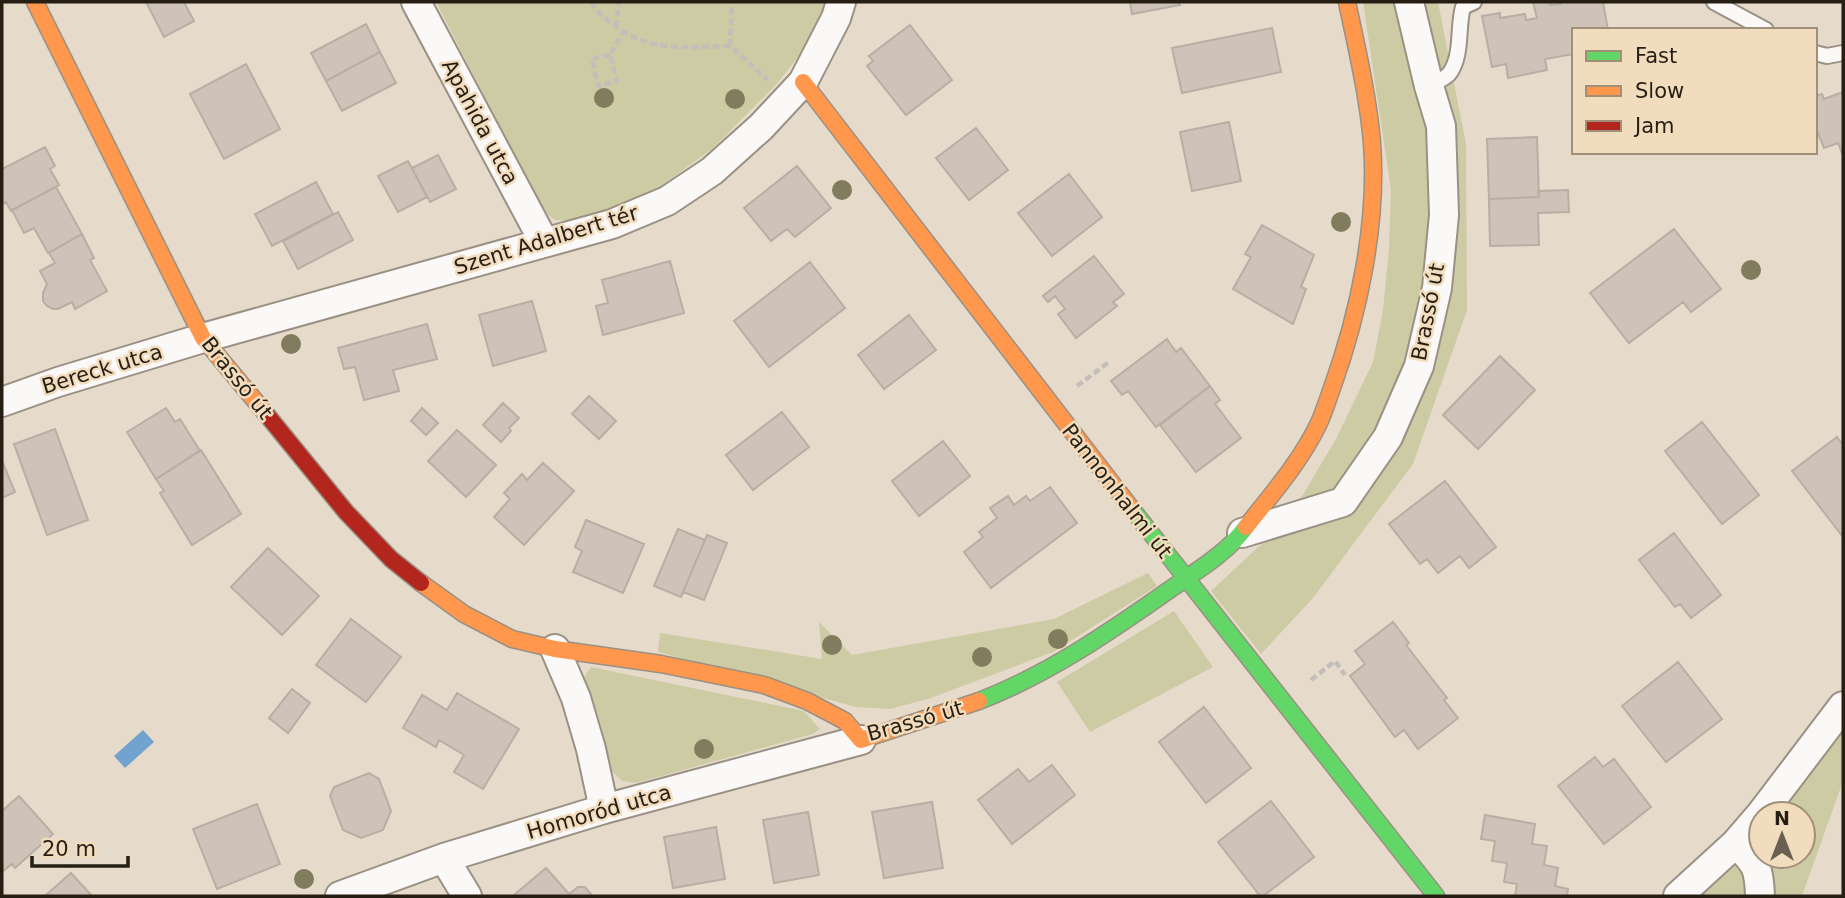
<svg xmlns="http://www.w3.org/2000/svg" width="1845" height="898" viewBox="0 0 1845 898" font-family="'DejaVu Sans',sans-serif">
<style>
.green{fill:#cdcba4}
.water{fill:#72a3ce}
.building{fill:#cfc3b9;stroke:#b9aea4;stroke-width:2}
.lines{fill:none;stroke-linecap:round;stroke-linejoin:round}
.lane-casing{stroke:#9a9084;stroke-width:18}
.street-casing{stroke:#9a9084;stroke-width:32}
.fast-casing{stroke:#9a9084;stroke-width:19}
.slow-casing{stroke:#9a9084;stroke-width:19}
.jam-casing{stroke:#9a9084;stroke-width:19}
.path{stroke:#c3beb9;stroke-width:4.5;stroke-dasharray:7 3.5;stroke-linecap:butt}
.lane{stroke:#fbf9f7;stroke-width:14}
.street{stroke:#fbf9f7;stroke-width:28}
.fast{stroke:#63d668;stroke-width:16}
.slow{stroke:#ff974d;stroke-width:16}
.jam{stroke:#b3261e;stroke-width:16}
.tree{fill:#807c5d}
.labels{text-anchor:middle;stroke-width:5;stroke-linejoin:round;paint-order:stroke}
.street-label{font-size:21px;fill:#261e13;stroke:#f2dcbe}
</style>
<rect width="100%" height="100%" fill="#e6daca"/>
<path class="green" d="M436,2H828L817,26L799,56L775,86L712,149L658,188L619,206L570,221L555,220L543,211Z
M1363,2H1438L1466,144L1467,310L1413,464L1313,598L1261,654L1211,591L1281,526L1304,493L1336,439L1373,362L1383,310L1389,249L1391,190Z
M1148,573L1157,586L1053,652L928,699L890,709L856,707L658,652L660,633L822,659L819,622L852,655L1054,619Z
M1174,611L1213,667L1090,732L1057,682Z
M591,667L804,711L820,729L813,734L636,783L622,781L612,771L599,718L584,677Z
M1843,728V781L1802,896H1701L1733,867L1761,836V856H1803V814H1778Z"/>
<path class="water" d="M143,730L154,742L125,768L114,756Z"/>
<path class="building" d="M146,2H184L194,21L164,37Z
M1130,2H1179L1180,5L1132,14Z
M1533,2H1550V5L1560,4V2H1603L1608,30H1574V54L1545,59L1547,70L1508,78L1506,64L1492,67L1482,16L1500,13V18L1525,14L1526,20L1537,18Z
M366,24L380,52L326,81L311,53Z
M910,25L952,80L906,115L867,66L873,61L869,56Z
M1272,28L1281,72L1182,93L1172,48Z
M380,52L396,83L342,111L326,81Z
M246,64L280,129L224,159L190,94Z
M1843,92V156L1838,143L1824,148L1815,126V96L1822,94L1824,99Z
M1229,122L1241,181L1192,191L1180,132Z
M976,128L1008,170L969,200L936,158Z
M1537,137L1539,197L1489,199L1487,139Z
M45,147L55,166L50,169L59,185L11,211L6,202L2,205V169Z
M438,155L456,189L430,202L412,168Z
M408,161L427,197L398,212L378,176Z
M797,166L831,208L795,237L787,229L771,241L744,208Z
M1069,174L1102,217L1052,256L1018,213Z
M316,182L333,214L272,246L255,214Z
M56,187L82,234L48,253L34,228L24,233L12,210Z
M1568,190L1569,212L1538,213L1539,245L1490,246L1489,199L1539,197L1538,191Z
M338,212L353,240L298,269L283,241Z
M1262,225L1314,255L1301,287L1306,289L1293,324L1233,289L1251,257L1245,254Z
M1674,229L1721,289L1691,312L1683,302L1629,343L1590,293Z
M82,234L94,258L90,260L107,291L75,309L72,302L58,309H53L47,306L43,301V293L47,284L40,271L55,263L49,253Z
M1094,256L1124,294L1113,302L1117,306L1076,338L1058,314L1065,309L1055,296L1048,302L1043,296Z
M670,261L684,313L603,335L596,306L608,303L602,280Z
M810,262L845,308L769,367L734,321Z
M532,301L546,351L493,366L479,315Z
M909,315L936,350L884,389L858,355Z
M427,324L437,359L393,370L399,391L364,400L355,367L344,369L338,348Z
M1167,339L1176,352L1181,348L1210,386L1156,427L1128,391L1122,395L1111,381Z
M1500,356L1535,390L1478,449L1443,415Z
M1210,386L1220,400L1215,404L1241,438L1196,472L1160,425Z
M589,396L616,421L599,439L572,414Z
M503,403L519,418L509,428L511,431L501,442L483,425Z
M166,408L175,422L180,419L200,451L156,479L127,432Z
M422,408L438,423L426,435L411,421Z
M782,412L809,447L753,490L726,455Z
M1702,422L1759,495L1722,524L1665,451Z
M55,429L88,520L47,535L14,444Z
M457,430L496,465L466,497L428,461Z
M1837,437L1843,445V537L1792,471Z
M943,441L970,476L919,516L892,481Z
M201,450L241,514L192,545L160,493L164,491L156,479Z
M2,461L15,492L2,498Z
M543,463L574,491L524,545L494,517L510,499L504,493L522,474L527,480Z
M1445,481L1496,547L1469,568L1460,556L1438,573L1427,559L1420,564L1389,524Z
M1050,487L1077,523L991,588L964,552L983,537L979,532L997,518L990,508L1008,496L1014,505L1026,496L1030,501Z
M586,520L644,544L623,593L573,572L582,551L575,547Z
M678,529L705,540L681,597L654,586Z
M1674,533L1721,595L1691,618L1680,604L1675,607L1639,560Z
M707,535L727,543L704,600L683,592Z
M268,548L319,596L282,635L231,587Z
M351,619L401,657L366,702L316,665Z
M1393,622L1409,643L1406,645L1447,698L1444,700L1458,718L1418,749L1404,730L1395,737L1350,676L1365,664L1355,651Z
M1678,662L1722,719L1666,762L1622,706Z
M292,689L310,703L288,733L269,718Z
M457,693L519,729L483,789L454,772L464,755L439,740L436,747L403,728L422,695L447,710Z
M1204,707L1251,768L1206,803L1159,742Z
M1595,757L1603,767L1614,759L1651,807L1604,844L1558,786Z
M1052,765L1075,795L1012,844L978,800L1018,769L1029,782Z
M369,773L379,779L391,811L383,830L361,838L343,830L330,796L334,787Z
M19,796L53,834L15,868L12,864L2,872V811Z
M1271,801L1314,857L1263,896H1260L1218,842Z
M932,802L943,868L884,878L872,812Z
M257,804L280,864L217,889L193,829Z
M808,812L819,875L774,883L763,820Z
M1485,815L1535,824L1532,844L1547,846L1544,865L1558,868L1555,886L1568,889L1567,896H1515L1517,884L1504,882L1507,863L1492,861L1495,841L1481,839Z
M716,827L725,879L673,888L664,837Z
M546,868L569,894L578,887H585L591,894V896H513Z
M71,873L92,896H45Z"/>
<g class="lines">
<defs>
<path id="lane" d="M1714,2L1766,30
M1815,53L1827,56L1843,53
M1429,86C1436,82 1444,79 1449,74C1463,56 1457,28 1463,7L1474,2"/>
<path id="street" d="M416,2L544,242
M2,402L58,382L203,338L612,224L667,201L712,171L761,127L803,82L836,18L841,2
M1242,533L1343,502L1388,437L1419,366L1437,288L1444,215L1441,126L1429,86L1409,2
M555,649L576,698L591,749L604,809
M1761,814L1843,706
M1736,843C1756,864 1759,866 1760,896
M444,858L467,896
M340,896L444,858L604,809L861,740
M1678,896L1736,843L1761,814"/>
<path id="fast" d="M1131,508L1436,896
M979,701C1049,674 1111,631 1172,588C1198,570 1227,553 1246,527"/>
<path id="slow" d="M35,2L203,338L267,415
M803,82L1131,508
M1246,527C1272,494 1301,461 1319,423C1324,412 1328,399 1332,388C1359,313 1378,223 1372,143C1368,96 1357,49 1347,2
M421,583L464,614L512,639L555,649L661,664L764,685L807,701L845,721L861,740L979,701"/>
<path id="jam" d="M267,415L346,512L391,559L421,583"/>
</defs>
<use href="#lane" class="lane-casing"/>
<use href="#street" class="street-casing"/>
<use href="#fast" class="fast-casing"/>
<use href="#slow" class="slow-casing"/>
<use href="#jam" class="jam-casing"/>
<path class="path" d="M591,2C597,12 604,18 614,25C650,53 687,47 730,46L768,80
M616,27L619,2
M730,46L732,2
M610,55L592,59L598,86L617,81L610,55L623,32
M1077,386L1109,362
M1311,680L1335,661L1345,675"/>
<use href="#lane" class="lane"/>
<use href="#street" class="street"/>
<use href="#fast" class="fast"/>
<use href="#slow" class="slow"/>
<use href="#jam" class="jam"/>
</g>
<g class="tree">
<circle cx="604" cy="98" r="10"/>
<circle cx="735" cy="99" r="10"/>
<circle cx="842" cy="190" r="10"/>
<circle cx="1341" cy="222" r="10"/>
<circle cx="1751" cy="270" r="10"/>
<circle cx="291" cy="344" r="10"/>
<circle cx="1058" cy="639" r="10"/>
<circle cx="832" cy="645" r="10"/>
<circle cx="982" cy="657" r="10"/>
<circle cx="704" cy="749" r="10"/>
<circle cx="304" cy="879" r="10"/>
</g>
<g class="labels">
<g class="street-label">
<text transform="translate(480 122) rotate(62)" y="7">Apahida utca</text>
<text transform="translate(546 240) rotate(-17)" y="7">Szent Adalbert tér</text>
<text transform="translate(1428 312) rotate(-79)" y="7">Brassó út</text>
<text transform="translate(102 369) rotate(-17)" y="7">Bereck utca</text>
<text transform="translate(237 378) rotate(51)" y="7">Brassó út</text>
<text transform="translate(1117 491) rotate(52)" y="7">Pannonhalmi út</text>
<text transform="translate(915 721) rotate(-16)" y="7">Brassó út</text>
<text transform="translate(599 812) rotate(-16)" y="7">Homoród utca</text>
</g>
</g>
<rect width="1845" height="898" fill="none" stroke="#261e13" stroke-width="7"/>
<rect x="1572" y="28" width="245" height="126" fill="#f2dcbe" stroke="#a0907a" stroke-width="2"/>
<rect x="1586" y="51" width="35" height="10" fill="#63d668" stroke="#a0907a" stroke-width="2"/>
<text x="1635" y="63" font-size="21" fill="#261e13">Fast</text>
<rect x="1586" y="86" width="35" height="10" fill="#ff974d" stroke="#a0907a" stroke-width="2"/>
<text x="1635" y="98" font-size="21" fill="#261e13">Slow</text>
<rect x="1586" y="121" width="35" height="10" fill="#b3261e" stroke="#a0907a" stroke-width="2"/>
<text x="1635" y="133" font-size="21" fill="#261e13">Jam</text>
<g transform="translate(1782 835)"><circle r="33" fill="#f2dcbe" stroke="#a0907a" stroke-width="2"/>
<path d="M0-5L12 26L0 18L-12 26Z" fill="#696053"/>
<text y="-10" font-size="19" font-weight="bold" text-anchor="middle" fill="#261e13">N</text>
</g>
<path d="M32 856v10h96v-10" fill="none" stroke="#261e13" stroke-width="3.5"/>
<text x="42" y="856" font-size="21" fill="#261e13" stroke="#f2dcbe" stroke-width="5" paint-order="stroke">20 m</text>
</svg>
